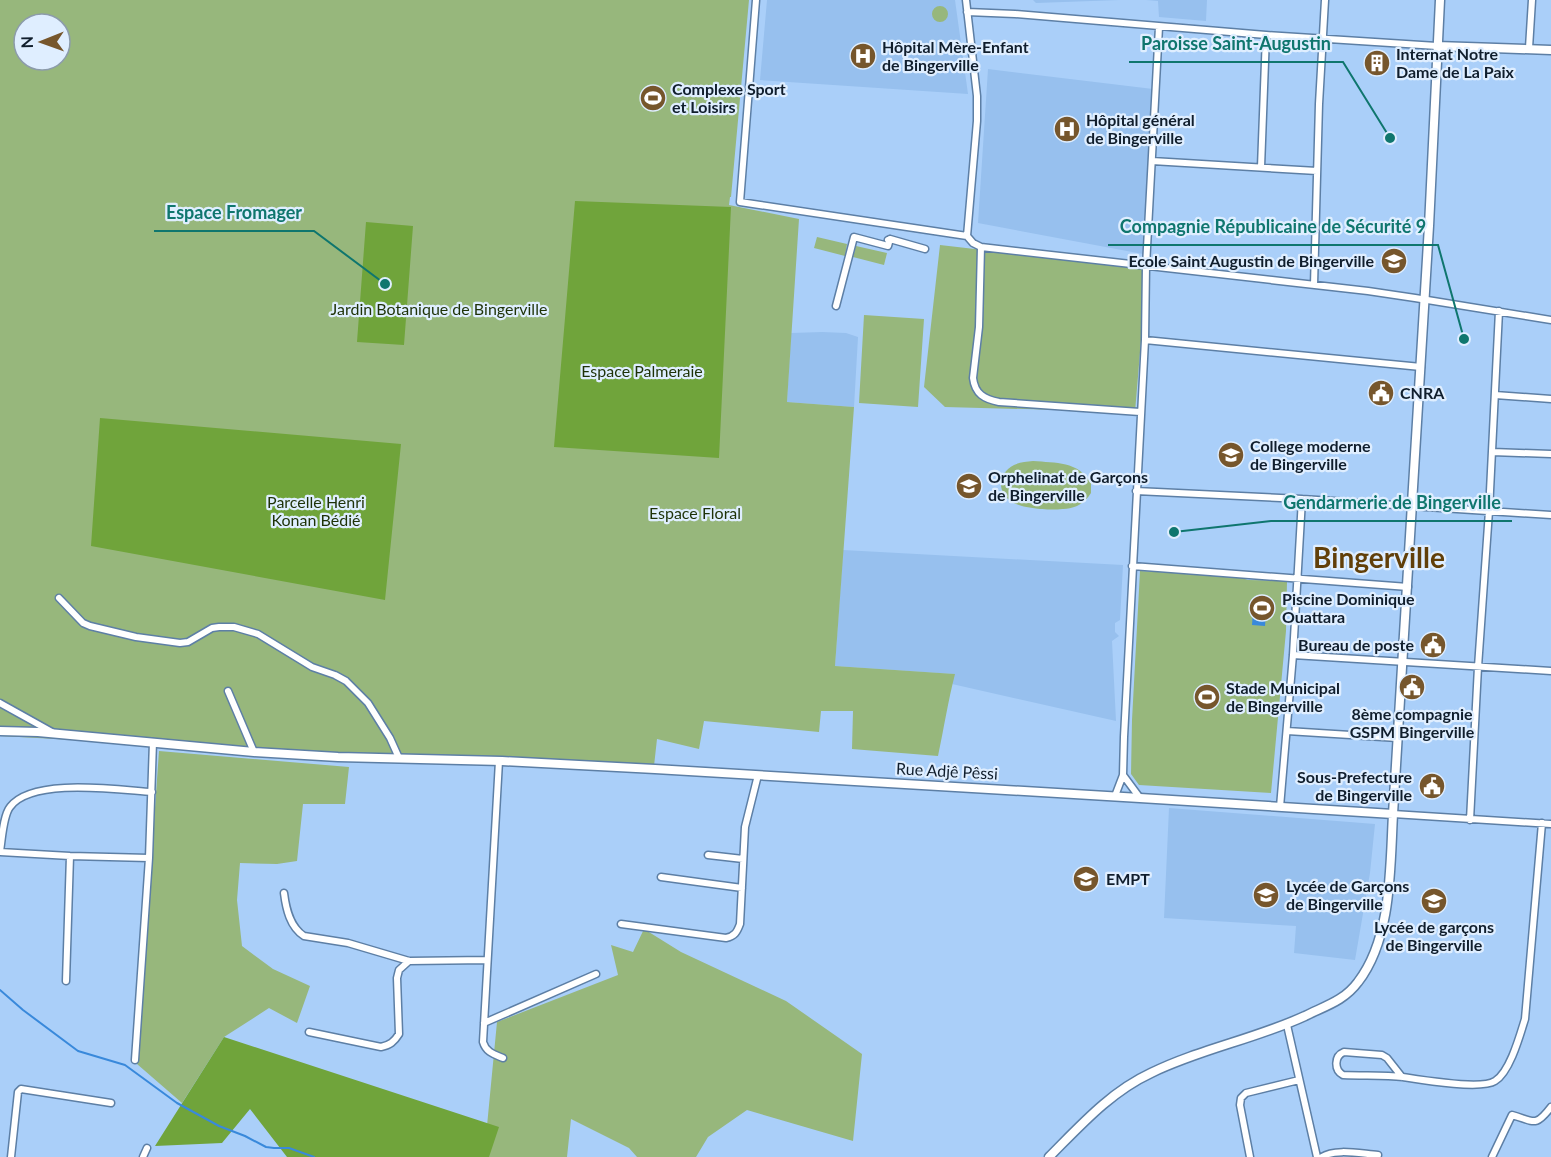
<svg xmlns="http://www.w3.org/2000/svg" width="1551" height="1157" viewBox="0 0 1551 1157" font-family="Lato,sans-serif">
<style>
.built{fill:#97c0ee}
.green{fill:#97b77c;fill-rule:evenodd}
.forest{fill:#70a43b}
.water{fill:#3989db}
.lines{fill:none;stroke-linecap:round;stroke-linejoin:round}
.stream{stroke:#3989db;stroke-width:2}
.street-casing{stroke:#5d7fa5;stroke-width:9}
.secondary-casing{stroke:#5d7fa5;stroke-width:11}
.street{stroke:#fff;stroke-width:6}
.secondary{stroke:#fff;stroke-width:8}
.labels{text-anchor:middle;stroke-width:4.5;stroke-linejoin:round;paint-order:stroke}
.poi-label{font-size:16px;font-weight:bold;fill:#101e2d;stroke:#dfeeff;text-anchor:start}
.park-label{font-size:16px;fill:#1e3207;stroke:#dfeeff}
.street-label{font-size:16px;fill:#101e2d;stroke:#dfeeff}
.town-label{font-size:28px;font-weight:bold;fill:#613f09;stroke:#dfeeff}
.leader{fill:none;stroke:#0f766e;stroke-width:2}
.callout-dot{fill:#0f766e;stroke:#dfeeff;stroke-width:2}
.callout-label{font-size:18px;text-anchor:middle;font-weight:bold;fill:#0f766e;stroke:#dfeeff;stroke-width:4.5;stroke-linejoin:round;paint-order:stroke}
</style>
<rect width="100%" height="100%" fill="#aacff9"/>
<path class="built" d="M767,0H955L968,94L760,80Z
M1033,0H1120L1036,3Z
M1146,0H1207L1206,21L1159,17L1158,1Z
M988,69L1153,89L1143,254L978,223Z
M822,332L846,333L858,337L854,407L787,402L791,333Z
M843,550L1123,565L1120,620L1115,623V632L1119,636L1112,641L1116,721L952,684L954,674L835,666Z
M1169,808L1375,824L1370,873L1355,960L1294,953L1296,926L1164,918Z"/>
<path class="green" d="M0,0H749L731,197H730L729,205L799,219L787,402L854,407L835,666L955,674C948,701 944,728 938,756L852,749L853,711H821L819,732L704,721L699,749L657,739L654,766L502,763L0,736ZM24,24H60V60H24Z
M932 14a8 8 0 1 1 16 0a8 8 0 1 1-16 0Z
M817,237L847,244L845,256L814,248Z
M940,245L1147,269L1135,412L945,407L924,387Z
M856,246L887,253L884,265L853,257Z
M864,315L924,319L918,407L859,403Z
M1033,461C1056,463 1078,461 1091,483V493C1088,498 1083,503 1077,506C1064,512 1025,510 1012,502C996,492 998,473 1014,465C1020,462 1026,462 1033,461Z
M1140,571L1239,577L1248,580L1287,581L1286,631L1271,793L1139,785L1131,774L1132,720Z
M159,751L349,767L345,804H303L297,861L277,864L240,863L237,900L242,946L273,969L310,986L297,1023L269,1008L224,1037L182,1103L137,1064Z
M644,929L681,952L786,1001L862,1054L853,1141L747,1110L708,1137L696,1157H637L629,1148L571,1119L567,1157H484L497,1022L618,975L611,945L633,952Z"/>
<path class="forest" d="M575,201L731,207L719,458L554,447Z
M366,222L413,226L404,345L357,342Z
M100,418L401,444L385,600L91,546Z
M224,1037L499,1127L489,1157H287L250,1109L222,1143L155,1146Z"/>
<path class="water" d="M1254,599H1267L1265,626L1252,625Z"/>
<g class="lines">
<path class="stream" d="M0,990L23,1010L78,1051L125,1065L177,1103L219,1126L245,1136L266,1147L274,1148H289L314,1157"/>
<defs>
<path id="street" d="M756,0L740,202L967,236L973,243L981,247L1368,291L1415,298L1551,320
M966,0L977,96V121L967,236
M967,12L1015,14L1266,35L1437,46
M1529,48L1532,0
M1152,161L1317,171
M1261,167L1266,35
M888,240L890,239L925,249
M981,247L979,327L973,378C975,394 984,399 999,402L1140,412
M1314,285L1319,104L1325,0
M836,306L854,237L888,246L890,239
M1145,340L1421,367
M1495,395L1551,399
M1492,452L1551,454
M1136,491L1302,499L1551,515
M1132,566L1408,587
M59,598L83,623L90,626L136,637L180,643L188,642L212,628L219,627H234L258,634L312,667L335,675L346,681L368,703L390,738L399,758
M1293,655L1551,671
M228,691L254,752
M0,703L52,732
M1287,731L1398,738
M499,761L483,1042C486,1052 493,1054 503,1058
M1123,775L1140,798
M1115,796L1123,775L1124,737L1145,340L1146,266L1159,27
M1280,807L1293,655L1302,499
M1393,814L1551,824
M1470,820L1478,667L1489,511L1499,311
M0,851C2,840 3,816 10,807C32,777 119,790 152,792
M0,852L70,856L149,858
M708,855L743,859
M661,877L742,888
M284,893C286,909 290,927 304,936L348,943L409,961L487,960
M621,924L726,938C735,936 737,932 740,924L745,827L758,775
M66,981L70,856
M484,1023L596,974
M1287,1025L1317,1157
M309,1032L381,1047C390,1045 394,1042 399,1034L397,978L399,970L409,961
M135,1060L149,858L153,742
M1402,1077L1387,1058L1382,1055L1344,1052C1334,1056 1334,1070 1343,1075C1363,1076 1384,1075 1403,1077C1422,1080 1481,1090 1495,1081C1510,1072 1520,1035 1525,1019L1542,823
M11,1157L18,1092L21,1089L111,1103
M143,1157L147,1148
M1250,1157L1240,1105L1241,1098L1246,1093L1299,1080
M1322,1157C1335,1148 1362,1154 1378,1155
M1492,1157L1512,1115C1534,1121 1535,1128 1551,1107"/>
<path id="secondary" d="M1437,46L1551,50
M0,731L38,732L254,752L338,757L502,761L655,769L1140,798L1393,814
M1049,1157C1080,1126 1110,1092 1151,1073C1200,1049 1255,1039 1305,1016C1325,1006 1344,1001 1358,982C1392,938 1390,868 1393,814L1429,226L1440,0"/>
</defs>
<use href="#street" class="street-casing"/>
<use href="#secondary" class="secondary-casing"/>
<use href="#street" class="street"/>
<use href="#secondary" class="secondary"/>
</g>
<defs>
<symbol id="hospital-disc" viewBox="-11 -11 22 22"><circle r="9.5" fill="#76562c" stroke="#dfeeff"/><path d="M-5-5h3v3.5h4V-5h3V5h-3V1.5h-4V5h-3Z" fill="#fff"/></symbol>
<symbol id="building-disc" viewBox="-11 -11 22 22"><circle r="9.5" fill="#76562c" stroke="#dfeeff"/><path d="M-4-6H4V6H1V3H-1V6H-4ZM-2.5-4.3h1.7v1.8h-1.7ZM.8-4.3h1.7v1.8H.8ZM-2.5-1h1.7V.8h-1.7ZM.8-1h1.7V.8H.8Z" fill="#fff"/></symbol>
<symbol id="stadium-disc" viewBox="-11 -11 22 22"><circle r="9.5" fill="#76562c" stroke="#dfeeff"/><path d="M0-5a6.5 5 0 1 0 0 10a6.5 5 0 1 0 0-10ZM-3.5-1.8h7v3.6h-7Z" fill="#fff"/></symbol>
<symbol id="school-disc" viewBox="-11 -11 22 22"><circle r="9.5" fill="#76562c" stroke="#dfeeff"/><path d="M0-5L7-2L0 1L-7-2ZM-4 1L0 2.5L4 1V4Q0 6-4 4Z" fill="#fff"/></symbol>
<symbol id="civic-disc" viewBox="-11 -11 22 22"><circle r="9.5" fill="#76562c" stroke="#dfeeff"/><path d="M-.6-6.5H3V-4.5H.6V-3L4-1V1h2V6H-6V1h2V-1L-.6-3ZM-1.2 2.5V6h2.4V2.5Z" fill="#fff"/></symbol>
</defs>
<g fill-rule="evenodd">
<use href="#hospital-disc" x="848" y="41" width="30" height="30"/>
<use href="#building-disc" x="1362" y="48" width="30" height="30"/>
<use href="#stadium-disc" x="638" y="83" width="30" height="30"/>
<use href="#hospital-disc" x="1052" y="114" width="30" height="30"/>
<use href="#school-disc" x="1379" y="246" width="30" height="30"/>
<use href="#civic-disc" x="1366" y="378" width="30" height="30"/>
<use href="#school-disc" x="1216" y="440" width="30" height="30"/>
<use href="#school-disc" x="954" y="471" width="30" height="30"/>
<use href="#stadium-disc" x="1247" y="593" width="30" height="30"/>
<use href="#civic-disc" x="1418" y="630" width="30" height="30"/>
<use href="#civic-disc" x="1397" y="672" width="30" height="30"/>
<use href="#stadium-disc" x="1192" y="682" width="30" height="30"/>
<use href="#civic-disc" x="1417" y="771" width="30" height="30"/>
<use href="#school-disc" x="1071" y="864" width="30" height="30"/>
<use href="#school-disc" x="1251" y="880" width="30" height="30"/>
<use href="#school-disc" x="1419" y="886" width="30" height="30"/>
</g>
<g class="labels">
<g class="poi-label">
<text x="882" y="53">Hôpital Mère-Enfant<tspan x="882" dy="18">de Bingerville</tspan></text>
<text x="1396" y="60">Internat Notre<tspan x="1396" dy="18">Dame de La Paix</tspan></text>
<text x="672" y="95">Complexe Sport<tspan x="672" dy="18">et Loisirs</tspan></text>
<text x="1086" y="126">Hôpital général<tspan x="1086" dy="18">de Bingerville</tspan></text>
<text x="1374" y="267" text-anchor="end">Ecole Saint Augustin de Bingerville</text>
<text x="1400" y="399">CNRA</text>
<text x="1250" y="452">College moderne<tspan x="1250" dy="18">de Bingerville</tspan></text>
<text x="988" y="483">Orphelinat de Garçons<tspan x="988" dy="18">de Bingerville</tspan></text>
<text x="1282" y="605">Piscine Dominique<tspan x="1282" dy="18">Ouattara</tspan></text>
<text x="1414" y="651" text-anchor="end">Bureau de poste</text>
<text x="1226" y="694">Stade Municipal<tspan x="1226" dy="18">de Bingerville</tspan></text>
<text x="1412" y="720" text-anchor="middle">8ème compagnie<tspan x="1412" dy="18">GSPM Bingerville</tspan></text>
<text x="1412" y="783" text-anchor="end">Sous-Prefecture<tspan x="1412" dy="18">de Bingerville</tspan></text>
<text x="1106" y="885">EMPT</text>
<text x="1286" y="892">Lycée de Garçons<tspan x="1286" dy="18">de Bingerville</tspan></text>
<text x="1434" y="933" text-anchor="middle">Lycée de garçons<tspan x="1434" dy="18">de Bingerville</tspan></text>
</g>
<g class="park-label">
<text x="439" y="315">Jardin Botanique de Bingerville</text>
<text x="642" y="377">Espace Palmeraie</text>
<text x="316" y="508">Parcelle Henri<tspan x="316" dy="18">Konan Bédié</tspan></text>
<text x="695" y="519">Espace Floral</text>
</g>
<g class="street-label">
<text transform="translate(947 771) rotate(3)" y="6">Rue Adjê Pêssi</text>
</g>
<g class="town-label">
<text x="1379" y="568">Bingerville</text>
</g>
</g>
<path class="leader" d="M1390 138L1343 62H1129M385 284L314 231H154M1464 339L1438 245H1108M1174 532L1271 521H1512"/>
<g class="callout-dot">
<circle cx="1390" cy="138" r="6"/>
<circle cx="385" cy="284" r="6"/>
<circle cx="1464" cy="339" r="6"/>
<circle cx="1174" cy="532" r="6"/>
</g>
<g class="callout-label">
<text x="1236" y="50">Paroisse Saint-Augustin</text>
<text x="234" y="219">Espace Fromager</text>
<text x="1273" y="233">Compagnie Républicaine de Sécurité 9</text>
<text x="1392" y="509">Gendarmerie de Bingerville</text>
</g>
<g transform="translate(42 42) rotate(269)"><circle r="28" fill="#dfeeff" stroke="#8c9bab" stroke-width="1.5"/>
<path d="M0-4.5L10 22L0 15L-10 22Z" fill="#76562c"/>
<text y="-9" font-size="16" font-weight="bold" text-anchor="middle" fill="#101e2d">N</text>
</g>
</svg>
